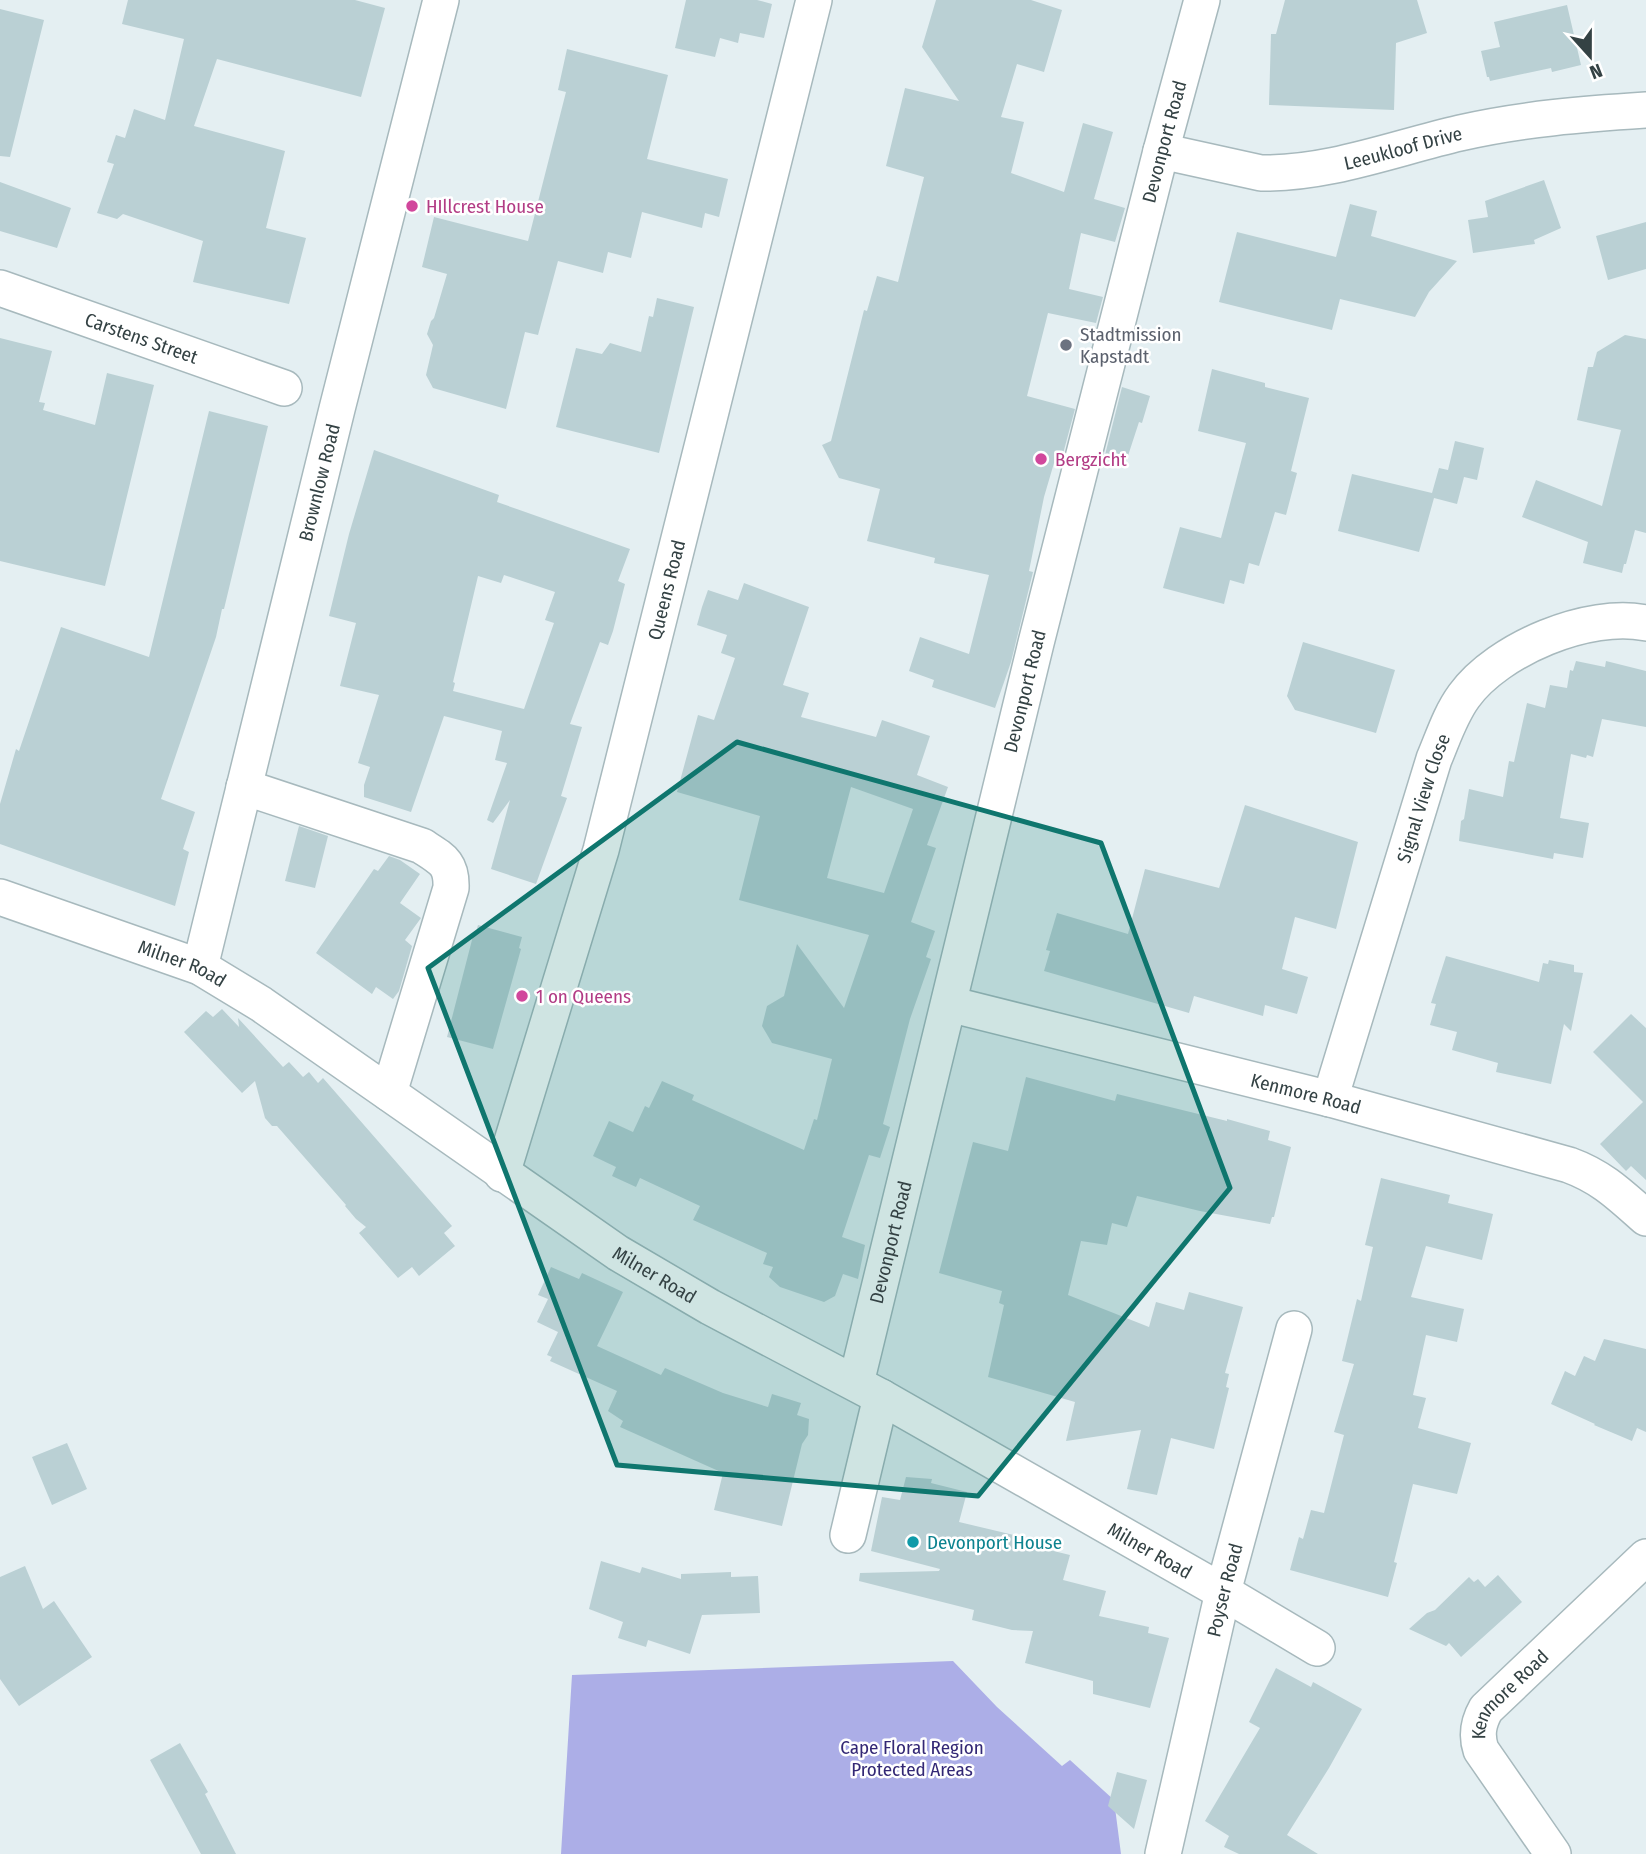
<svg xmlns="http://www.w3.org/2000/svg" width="1646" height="1854" viewBox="0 0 1646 1854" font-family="'Fira Sans Condensed',sans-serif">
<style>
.green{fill:#acaee7}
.building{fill:#bad0d4;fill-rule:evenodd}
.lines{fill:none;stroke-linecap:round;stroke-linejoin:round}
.street-casing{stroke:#a7b9bd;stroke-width:38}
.street{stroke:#fff;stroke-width:35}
.marked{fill:#0f766e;fill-opacity:0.2;stroke:#0f766e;stroke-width:5;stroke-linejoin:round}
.hotel-dot{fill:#d1479c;stroke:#fff;stroke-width:2.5}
.worship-dot{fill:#6b7280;stroke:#fff;stroke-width:2.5}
.culture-dot{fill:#0f9aa8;stroke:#fff;stroke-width:2.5}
.labels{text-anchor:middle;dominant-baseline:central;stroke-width:5;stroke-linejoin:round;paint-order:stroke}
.street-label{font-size:19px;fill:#344244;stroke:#fff}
.hotel-label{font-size:19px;fill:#b23c85;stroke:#fff;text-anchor:start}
.worship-label{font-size:19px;fill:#5b616d;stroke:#fff;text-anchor:start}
.culture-label{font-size:19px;fill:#0d838f;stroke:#fff;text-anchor:start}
.park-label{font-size:19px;fill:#332875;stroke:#fff}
</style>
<rect width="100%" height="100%" fill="#e4eff2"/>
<path class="green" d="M953,1661L997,1707L1062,1766L1070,1760L1114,1800L1121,1854H561L572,1675Z"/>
<path class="building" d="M128,0H355L385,8L361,97L217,59L194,126L285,151L266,228L306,238L289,304L193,282L203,241L123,214L117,219L97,213L114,164L107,162L116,135L125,138L134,109L165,120L184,39L122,24Z
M686,0H757L772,4L764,38L740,33L738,43L720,38L715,57L675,48Z
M936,0H1031L1062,10L1044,72L1017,64L1001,117L1024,122L1011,173L1064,192L1083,123L1113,132L1094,199L1125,208L1115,242L1081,233L1069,289L1103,297L1096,323L1048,313L1027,396L1075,409L1060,465L1054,463L1044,497L1029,571L1033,572L1011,662L995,708L932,687L934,680L909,671L920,637L969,654L989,575L934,563L935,558L867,541L880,489L839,478L822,445L831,441L864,310L867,311L877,276L898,282L924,177L886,166L905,88L959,101L922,47Z
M1285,0H1417L1427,33L1396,43L1394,110L1269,105L1271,34H1276Z
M1567,5L1581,65L1552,72L1551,68L1490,81L1489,77H1487L1481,51L1500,47L1494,22Z
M0,9L44,20L10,157L0,156Z
M567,49L668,75L647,159L728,179L719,217L705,213L702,228L642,212L631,258L608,252L603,273L558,261L538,335L525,332L506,409L433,388L426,375L433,345L427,334L431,321L434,318L447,274L422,267L434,217L528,241L566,92L558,90Z
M1544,180L1561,228L1534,240L1535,244L1473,253L1468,220L1488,217L1485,201Z
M0,182L71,208L57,248L0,231Z
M1350,204L1377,211L1371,236L1457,261L1429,292L1415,317L1340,299L1332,330L1219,302L1237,232L1336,257Z
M1646,222V269L1608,280L1596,236Z
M657,298L694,307L659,453L556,427L576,348L602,354L610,343L641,352L649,316L653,317Z
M1625,335L1646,339V533L1635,530L1626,564H1624L1622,573L1583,563L1588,542L1522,517L1536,480L1602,506L1621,430L1577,420L1588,367H1593L1597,352Z
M0,338L52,351L39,402L45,403L43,410L95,425L107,373L154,385L105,586L0,561Z
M1212,369L1265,383V387L1309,398L1291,471L1297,473L1286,515L1275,512L1259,566L1249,563L1244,584L1230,580L1224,604L1163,588L1180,527L1221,538L1246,443L1198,431Z
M1122,387L1150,396L1142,423L1139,422L1125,465L1104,459Z
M209,411L268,426L224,609H222L216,637L161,799L195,812L183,849L189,852L175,906L0,844V804L16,749L19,751L61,627L149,657Z
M1455,441L1484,448L1477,480L1464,477L1457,504L1434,498L1419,552L1338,531L1352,474L1432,493L1439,468L1448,470Z
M374,450L499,495L497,502L630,549L618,581L625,584L613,631L608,645L600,642L570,724L582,727L561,796L567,798L536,884L491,869L510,800L493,823L487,820L507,763L495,760L502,731L444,716L411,812L364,797V785L370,767L358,763L379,695L340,686L356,623L329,616L349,534ZM504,575L555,592L545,620L554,623L524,709L453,691L455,683L453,682L478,576L501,583Z
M744,583L809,607L783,685L809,693L801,717L876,737L882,720L930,736L917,775L948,787L927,845L936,848L911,922L935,931L926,957L931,959L910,1019L883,1124L890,1127L880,1158L869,1155L842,1237L865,1245L858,1279L843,1274L835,1296L824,1302L780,1287L769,1277L773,1267L763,1264L767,1253L693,1220L700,1206L640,1178L636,1187L612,1176L616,1167L593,1156L609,1121L633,1132L645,1106L649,1108L662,1081L694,1095L692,1100L804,1150L814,1119L817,1120L832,1059L772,1043L762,1026L767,1006L784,996L797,944L844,1008L869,935L739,900L760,816L677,792L698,715L714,720L735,658L721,653L727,635L697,625L702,607L708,590L738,600ZM851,787L913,809L884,893L827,878Z
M1303,642L1395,670L1376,733L1295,710L1287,696Z
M1576,661L1605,667L1606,661L1646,671V727L1602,719L1593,757L1587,755L1586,758L1571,754L1560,818L1589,823L1583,858L1554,853L1553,859L1459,841L1461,821L1464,819L1469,789L1503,797L1509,761L1514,762L1527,703L1545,708L1550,685L1567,688L1570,670L1573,671Z
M1245,805L1358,842L1336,929L1295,917L1282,969L1308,977L1297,1014L1265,1005L1263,1016L1194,996L1189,1013L1044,971L1050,951L1046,950L1057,913L1128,934L1145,869L1219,888Z
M299,826L328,836L315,888L285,881Z
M389,856L400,860L420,874L400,903L421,918L405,940L412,946L399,991L393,999L376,987L372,994L316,953L374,869L378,871Z
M478,925L522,937L519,948L521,949L493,1049L447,1037L473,936H475Z
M1446,956L1539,982L1543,963L1548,964L1549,960L1574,965V972L1583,973L1571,1031L1564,1024L1551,1084L1496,1072L1498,1063L1452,1050L1457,1032L1430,1025L1436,1004L1431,1003Z
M222,1009L239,1027L238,1018L283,1067L289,1062L303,1077L309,1072L318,1083L323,1078L452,1226L444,1233L455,1246L419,1276L412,1267L398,1278L359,1233L366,1227L356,1219L345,1206L346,1205L277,1126H272L265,1118L255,1081L242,1093L184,1032L206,1011L213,1017Z
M1631,1014L1646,1028V1180L1631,1166L1626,1171L1600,1144L1643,1102L1593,1052Z
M1026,1077L1115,1101L1117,1094L1227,1121V1119L1270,1131L1268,1140L1291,1147L1274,1217H1272L1270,1224L1200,1211L1137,1196L1127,1227L1112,1223L1107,1245L1081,1241L1068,1295L1149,1327L1156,1302L1184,1310L1189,1292L1243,1307L1225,1373L1229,1374L1226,1387L1229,1388L1214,1449L1171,1438L1157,1495L1127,1489L1141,1430L1066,1441L1075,1402L988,1377L1004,1305L999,1303L1002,1291L939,1273L973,1142L1008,1151Z
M1381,1178L1450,1195L1448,1203L1493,1214L1482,1260L1426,1246L1411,1297L1464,1309L1457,1342L1426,1335L1413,1395L1426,1398L1418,1428L1471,1443L1457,1494L1413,1484L1394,1562L1397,1563L1388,1597L1290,1570L1299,1537L1303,1539L1311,1510L1324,1513L1344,1435L1334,1432L1354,1364L1342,1361L1357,1299L1361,1301L1373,1247L1365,1245Z
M551,1267L579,1279L582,1273L623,1292L597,1346L661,1375L665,1368L723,1393L768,1407L772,1394L801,1403L797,1415L809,1419L808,1435L802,1444L782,1526L714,1510L723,1473L620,1427L623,1421L608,1411L617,1391L550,1361L552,1357L547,1355L558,1332L537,1322L548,1299L538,1295Z
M1604,1339L1646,1349V1432L1637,1428L1632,1441L1594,1425L1595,1424L1551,1404L1565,1371L1575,1376L1584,1356L1595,1361Z
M67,1443L87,1489L52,1505L32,1457Z
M906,1477L932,1479L931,1483L967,1492L959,1522L1035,1540L1033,1546L1070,1555L1063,1580L1106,1591L1099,1616L1149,1627L1148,1633L1169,1638L1150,1708L1093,1694V1681L1025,1663L1033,1631L1012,1630L972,1620L974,1610L859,1581L860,1573L939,1571L940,1569L871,1551L882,1497L900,1500Z
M601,1561L640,1573L642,1567L681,1579V1574L731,1572V1577L758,1576L760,1613L702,1615L690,1654L648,1640L646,1647L618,1638L623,1622L589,1609Z
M25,1566L43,1609L54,1601L92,1657L19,1706L0,1679V1577Z
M1498,1575L1522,1602L1461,1657L1449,1643L1446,1646L1409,1629L1427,1613L1435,1610L1469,1577L1474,1582L1478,1579L1485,1587Z
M1276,1668L1311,1687L1313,1682L1362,1709L1329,1768L1287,1835L1318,1854H1239L1224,1847L1229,1836L1205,1821L1260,1728L1249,1722Z
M180,1743L208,1792L205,1794L236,1854H201L150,1760Z
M1117,1772L1147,1780L1134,1829L1108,1806Z"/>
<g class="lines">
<g class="street-casing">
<g id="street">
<path id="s1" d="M1161,151L1261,173C1329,174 1395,148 1460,133C1521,119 1584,114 1646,110"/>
<path id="s2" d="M0,288L284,388"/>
<path d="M244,787L422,846C442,859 452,863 451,888L389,1093"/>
<path id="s3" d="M0,897L200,967L261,1004L618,1253L710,1307L881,1397L1223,1592L1317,1648"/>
<path id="s4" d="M200,967L337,409L441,0"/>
<path id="s5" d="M949,1004L1330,1099L1569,1165C1602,1177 1620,1195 1646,1218"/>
<path id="s6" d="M1330,1099L1434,759C1443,738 1450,715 1464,696C1498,649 1589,611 1646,623"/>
<path id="s7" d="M502,1174L601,850L814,0"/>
<path id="s8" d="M856,1383L1036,643L1161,151L1202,0"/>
<path d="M848,1535L881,1397"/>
<path id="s9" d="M1163,1854L1223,1592L1294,1329"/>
<path id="s10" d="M1553,1854L1481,1750C1476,1735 1478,1723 1486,1709L1646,1557"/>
</g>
</g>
<use href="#street" class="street"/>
</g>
<path class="marked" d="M737,742L1101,843L1230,1188L978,1496L617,1465L428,968Z"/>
<g class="hotel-dot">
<circle cx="412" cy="206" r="7"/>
<circle cx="1041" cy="459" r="7"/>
<circle cx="522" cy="996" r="7"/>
</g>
<circle class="worship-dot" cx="1066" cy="345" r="7"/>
<circle class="culture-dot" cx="913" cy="1542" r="7"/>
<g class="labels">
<g class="street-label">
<text stroke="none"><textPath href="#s8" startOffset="1279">Devonport Road</textPath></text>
<text stroke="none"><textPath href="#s1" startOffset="247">Leeukloof Drive</textPath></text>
<text stroke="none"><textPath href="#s2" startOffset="150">Carstens Street</textPath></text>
<text stroke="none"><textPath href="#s4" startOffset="499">Brownlow Road</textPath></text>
<text stroke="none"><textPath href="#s7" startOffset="607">Queens Road</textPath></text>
<text stroke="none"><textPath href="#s8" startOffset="712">Devonport Road</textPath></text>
<text stroke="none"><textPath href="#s6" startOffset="315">Signal View Close</textPath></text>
<text stroke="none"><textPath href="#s3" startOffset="194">Milner Road</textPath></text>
<text stroke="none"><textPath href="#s5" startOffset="368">Kenmore Road</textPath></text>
<text stroke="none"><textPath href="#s8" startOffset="145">Devonport Road</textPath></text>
<text stroke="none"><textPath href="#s3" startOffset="761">Milner Road</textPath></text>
<text stroke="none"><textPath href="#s3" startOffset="1328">Milner Road</textPath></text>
<text stroke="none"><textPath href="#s9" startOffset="271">Poyser Road</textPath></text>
<text stroke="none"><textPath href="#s10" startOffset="194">Kenmore Road</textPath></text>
</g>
<g class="hotel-label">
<text x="426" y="206">HIllcrest House</text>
<text x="1055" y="459">Bergzicht</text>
<text x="536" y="996">1 on Queens</text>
</g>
<g class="worship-label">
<text x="1080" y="334">Stadtmission<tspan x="1080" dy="22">Kapstadt</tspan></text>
</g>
<g class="culture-label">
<text x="927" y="1542">Devonport House</text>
</g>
<g class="park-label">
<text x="912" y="1747">Cape Floral Region<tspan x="912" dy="22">Protected Areas</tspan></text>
</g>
</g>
<g transform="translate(1590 56) rotate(159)" stroke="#ffffff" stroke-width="5" paint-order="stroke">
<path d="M0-5L12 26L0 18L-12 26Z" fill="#344244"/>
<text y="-10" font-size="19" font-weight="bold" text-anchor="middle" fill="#344244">N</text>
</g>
</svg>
